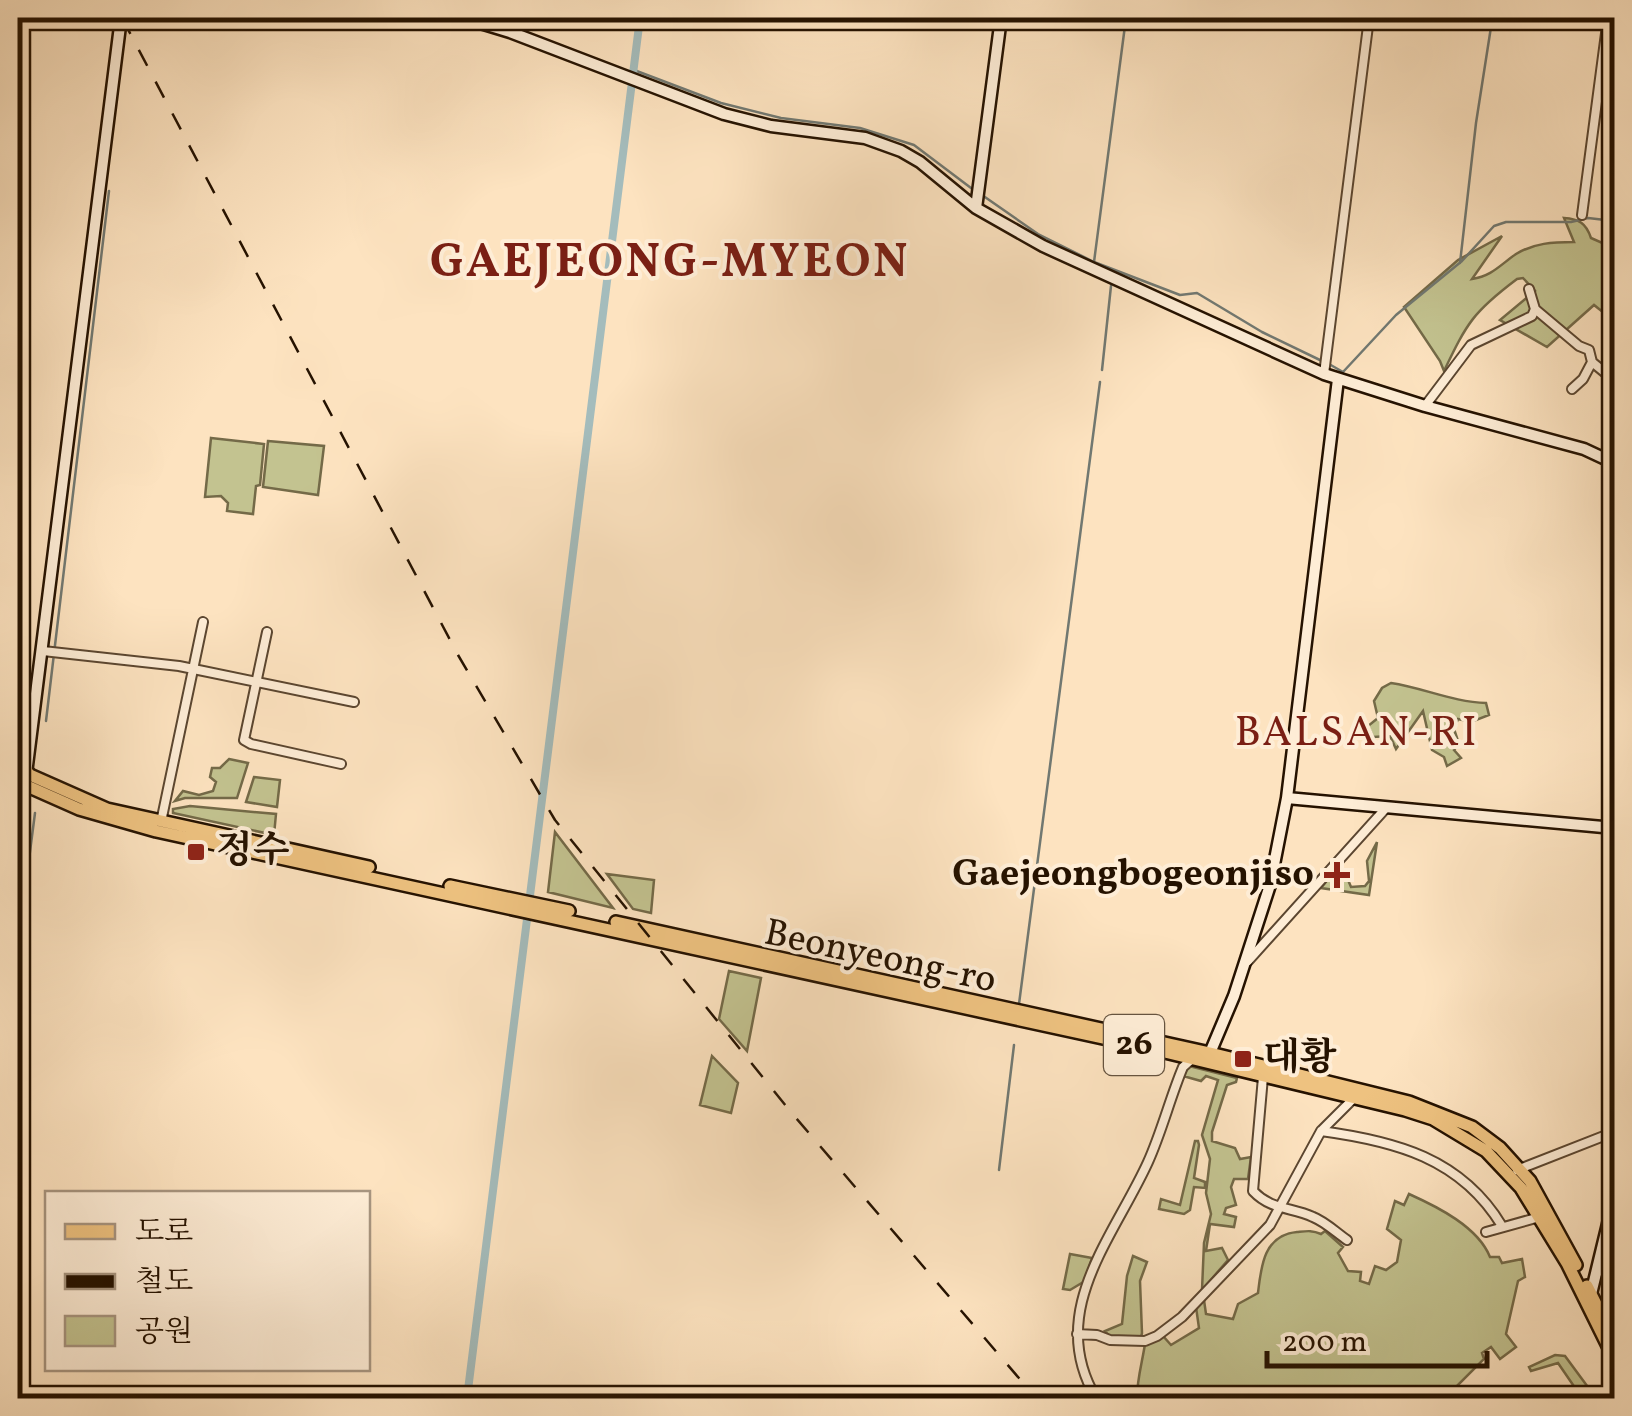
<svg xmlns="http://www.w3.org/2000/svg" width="1632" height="1416" viewBox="0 0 1632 1416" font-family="Vollkorn,'Noto Serif KR',serif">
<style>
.green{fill:#c3c390;stroke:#746a48;stroke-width:2.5}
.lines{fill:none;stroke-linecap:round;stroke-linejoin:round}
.stream{stroke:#717871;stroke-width:2.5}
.canal{stroke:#a4bcbc;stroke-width:8}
.street-casing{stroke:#5b4630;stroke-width:12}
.secondary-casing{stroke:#251200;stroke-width:15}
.primary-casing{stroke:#251200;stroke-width:16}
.highway-casing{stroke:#251200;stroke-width:19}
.street{stroke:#feedd6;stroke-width:8}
.secondary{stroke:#feedd6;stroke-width:10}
.primary{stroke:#eec280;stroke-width:11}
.highway{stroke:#eec280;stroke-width:14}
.rail{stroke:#251200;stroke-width:2.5;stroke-dasharray:18 18;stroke-linecap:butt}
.poi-dot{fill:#8f2418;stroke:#feedd6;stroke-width:4}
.labels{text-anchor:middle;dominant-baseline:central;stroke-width:8;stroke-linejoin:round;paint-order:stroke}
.shield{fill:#feedd6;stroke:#665440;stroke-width:2.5}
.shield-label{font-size:35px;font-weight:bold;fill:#251200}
.poi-label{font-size:38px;font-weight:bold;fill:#251200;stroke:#feedd6;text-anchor:start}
.street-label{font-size:38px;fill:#251200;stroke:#feedd6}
.quarter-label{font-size:42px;letter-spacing:2.5px;fill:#7a1f14;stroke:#feedd6}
.district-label{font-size:48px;font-weight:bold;letter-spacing:2.5px;fill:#7a1f14;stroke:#feedd6}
</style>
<rect width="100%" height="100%" fill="#fde3c0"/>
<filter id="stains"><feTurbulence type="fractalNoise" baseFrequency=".002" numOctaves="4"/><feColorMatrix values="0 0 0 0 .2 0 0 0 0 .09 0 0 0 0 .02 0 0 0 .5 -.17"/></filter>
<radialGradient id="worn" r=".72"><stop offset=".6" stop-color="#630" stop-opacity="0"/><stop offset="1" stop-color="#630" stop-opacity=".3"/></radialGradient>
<path class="green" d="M1564,218C1579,219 1586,223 1591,238L1614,248V321L1594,305L1547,347L1500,320L1535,291L1523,278L1517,279C1473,312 1467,323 1444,371L1440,361L1404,307L1458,260L1502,236L1472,279C1492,276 1500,265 1516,254C1534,243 1553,242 1574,242Z
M211,438L264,444L260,485L256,486L253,514L227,511L228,503L221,496L205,497Z
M268,441L324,446L318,495L263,487Z
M1391,683C1424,688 1453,702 1486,703L1489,715L1471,722L1458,719L1454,729L1459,744L1454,750L1461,758L1447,766L1444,757L1432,750L1423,711L1396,749L1390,736L1373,737L1368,726L1378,718L1374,701L1382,688Z
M229,759L248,763L237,798H185L175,801L183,791L199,795L213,791L216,782L210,777L212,768H220Z
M254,777L280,780L277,807L246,802Z
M190,806L276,814L274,835L173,813V809Z
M555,832L613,908L548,892Z
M1377,842L1369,895L1321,888L1337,868L1346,875L1351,887L1365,886L1369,881L1367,861Z
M607,874L654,880L651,913L633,909Z
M729,971L761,978L747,1051L719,1019Z
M712,1056L738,1083L731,1113L700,1105Z
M1189,1066L1237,1078L1236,1082L1227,1085L1212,1132V1141L1235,1148L1240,1159L1251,1157L1248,1179H1234L1231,1187L1236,1205L1226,1208L1224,1214L1236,1217L1234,1227L1210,1224L1206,1251L1222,1248L1228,1260L1202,1290L1204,1243L1211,1214L1206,1193L1210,1159L1202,1135L1218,1080L1206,1076L1201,1081L1183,1076Z
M1195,1141H1198L1199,1145L1194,1178L1205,1182V1188L1194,1187L1190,1210L1184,1214L1159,1209L1161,1199L1180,1205Z
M1409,1194C1438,1207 1478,1227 1490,1257H1499L1502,1263L1522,1259L1525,1277L1518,1281L1506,1334L1516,1347L1500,1359L1491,1347L1482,1353L1484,1359L1445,1398L1137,1397C1137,1380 1142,1363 1145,1344L1163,1336L1171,1345L1199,1328L1196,1307L1204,1300L1206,1314L1233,1319L1238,1304L1258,1293C1261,1266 1264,1235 1297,1232C1307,1231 1312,1230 1321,1234L1325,1231L1343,1247L1338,1253L1348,1271L1361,1272L1360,1281L1369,1284L1375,1266L1386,1270L1397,1262L1401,1240L1387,1229L1395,1201L1404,1205Z
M1070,1254L1092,1258L1085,1281L1070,1290L1063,1289Z
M1133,1256L1147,1262L1140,1281L1142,1333L1141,1337H1110L1105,1331L1122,1324L1127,1276Z
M1555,1355L1565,1356L1596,1398H1582L1558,1363L1531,1371L1529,1367Z"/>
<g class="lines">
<path class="stream" d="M634,70L721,103L781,118L860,128L914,145L975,191
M982,195L1038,234L1094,262L1180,295L1197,293L1262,332L1322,361
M1094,262L1126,18
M1460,263L1476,123L1491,27
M1329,364L1343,372L1396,315L1462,261L1494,226L1506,222H1571L1588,218L1614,221
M1102,370L1111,286
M46,721L109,191
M18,944L35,813
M1019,1004L1100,382
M999,1170L1014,1045"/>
<path class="canal" d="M467,1398L640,18"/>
<g class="street-casing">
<path id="street" d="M1481,18L1494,23L1553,18
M1582,215L1608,18
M1529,289L1535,309L1579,346L1589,350L1592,362
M1324,374L1369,18
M1572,389L1583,379L1592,362L1614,380
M1425,406L1471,345L1532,316L1535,309
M1608,459L1614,416
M267,632L244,740L251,744L341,764
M43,651L179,666L354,702
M161,822L203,622
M1248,961L1386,808
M1263,1077L1253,1191C1271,1210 1291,1207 1313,1217C1324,1221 1337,1233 1347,1240
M1321,1131C1395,1141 1461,1158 1502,1226
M1517,1170L1614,1132
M1486,1232L1536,1218
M1597,1269L1614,1278
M1077,1334L1097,1335L1110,1340L1145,1341L1157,1336L1182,1317L1270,1225L1321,1131L1354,1098
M1096,1398C1045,1312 1114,1237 1148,1162C1162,1131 1170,1098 1183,1067L1191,1060"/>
</g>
<g class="secondary-casing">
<path id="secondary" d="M464,18L510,32L724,114L771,126L865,138L901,151L920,162L976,208L1043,246L1324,374L1425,406L1584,449L1614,463
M976,208L1001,18
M1287,798L1614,828
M18,837L121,18
M1210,1053L1234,996L1270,885L1287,798L1338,379
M1591,1294L1614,1199"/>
</g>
<g class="primary-casing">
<path id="primary" d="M21,771L107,809L369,867
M18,782L79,809L156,831L1144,1047L1405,1110L1433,1119L1486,1151L1521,1188L1567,1263L1614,1358
M450,886L569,911
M616,922L1210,1053L1409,1102L1472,1127L1500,1148L1530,1181L1576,1265
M1587,1286L1614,1340"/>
</g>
<g class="highway-casing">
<path id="highway" d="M18,761L27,774"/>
</g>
<use href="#street" class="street"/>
<use href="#secondary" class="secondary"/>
<use href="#primary" class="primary"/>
<use href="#highway" class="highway"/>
<path class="rail" d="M122,18L458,655L555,820L790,1111L1036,1398"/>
</g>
<g class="poi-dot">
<rect x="186" y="842" width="20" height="20" rx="5"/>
<path d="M1332 860h10v10h10v10h-10v10h-10v-10h-10v-10h10z"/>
<rect x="1233" y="1049" width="20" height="20" rx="5"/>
</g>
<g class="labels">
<rect class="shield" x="1104" y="1015" width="60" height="60" rx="8"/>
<g class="shield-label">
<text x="1134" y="1045">26</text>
</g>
<g class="poi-label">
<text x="216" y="852">정수</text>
<text x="1314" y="875" text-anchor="end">Gaejeongbogeonjiso</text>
<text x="1263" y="1059">대황</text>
</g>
<g class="street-label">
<text transform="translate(880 958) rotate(12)">Beonyeong-ro</text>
</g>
<g class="quarter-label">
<text x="1357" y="734">BALSAN-RI</text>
</g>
<g class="district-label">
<text x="670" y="263">GAEJEONG-MYEON</text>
</g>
</g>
<rect width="1632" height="1416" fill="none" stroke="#fde3c0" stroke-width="60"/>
<rect x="20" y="20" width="1592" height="1376" fill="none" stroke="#251200" stroke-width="5"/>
<rect x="30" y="30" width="1572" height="1356" fill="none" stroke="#251200" stroke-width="2.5"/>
<rect x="45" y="1191" width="325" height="180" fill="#feedd6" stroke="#a79580" stroke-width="2.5"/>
<rect x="65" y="1224" width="50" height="15" fill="#eec280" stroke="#a79580" stroke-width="2.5"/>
<text x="135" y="1241" font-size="30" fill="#251200">도로</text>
<rect x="65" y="1274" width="50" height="15" fill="#251200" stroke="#a79580" stroke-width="2.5"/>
<text x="135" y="1291" font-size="30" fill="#251200">철도</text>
<rect x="65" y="1316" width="50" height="30" fill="#c3c390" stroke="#a79580" stroke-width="2.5"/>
<text x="135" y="1341" font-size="30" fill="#251200">공원</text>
<path d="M1267 1351v15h220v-15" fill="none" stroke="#251200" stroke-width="5"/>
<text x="1282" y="1351" font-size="30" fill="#251200" stroke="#feedd6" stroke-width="8" paint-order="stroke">200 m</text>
<rect width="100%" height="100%" filter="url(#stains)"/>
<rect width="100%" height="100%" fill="url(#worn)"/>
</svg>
